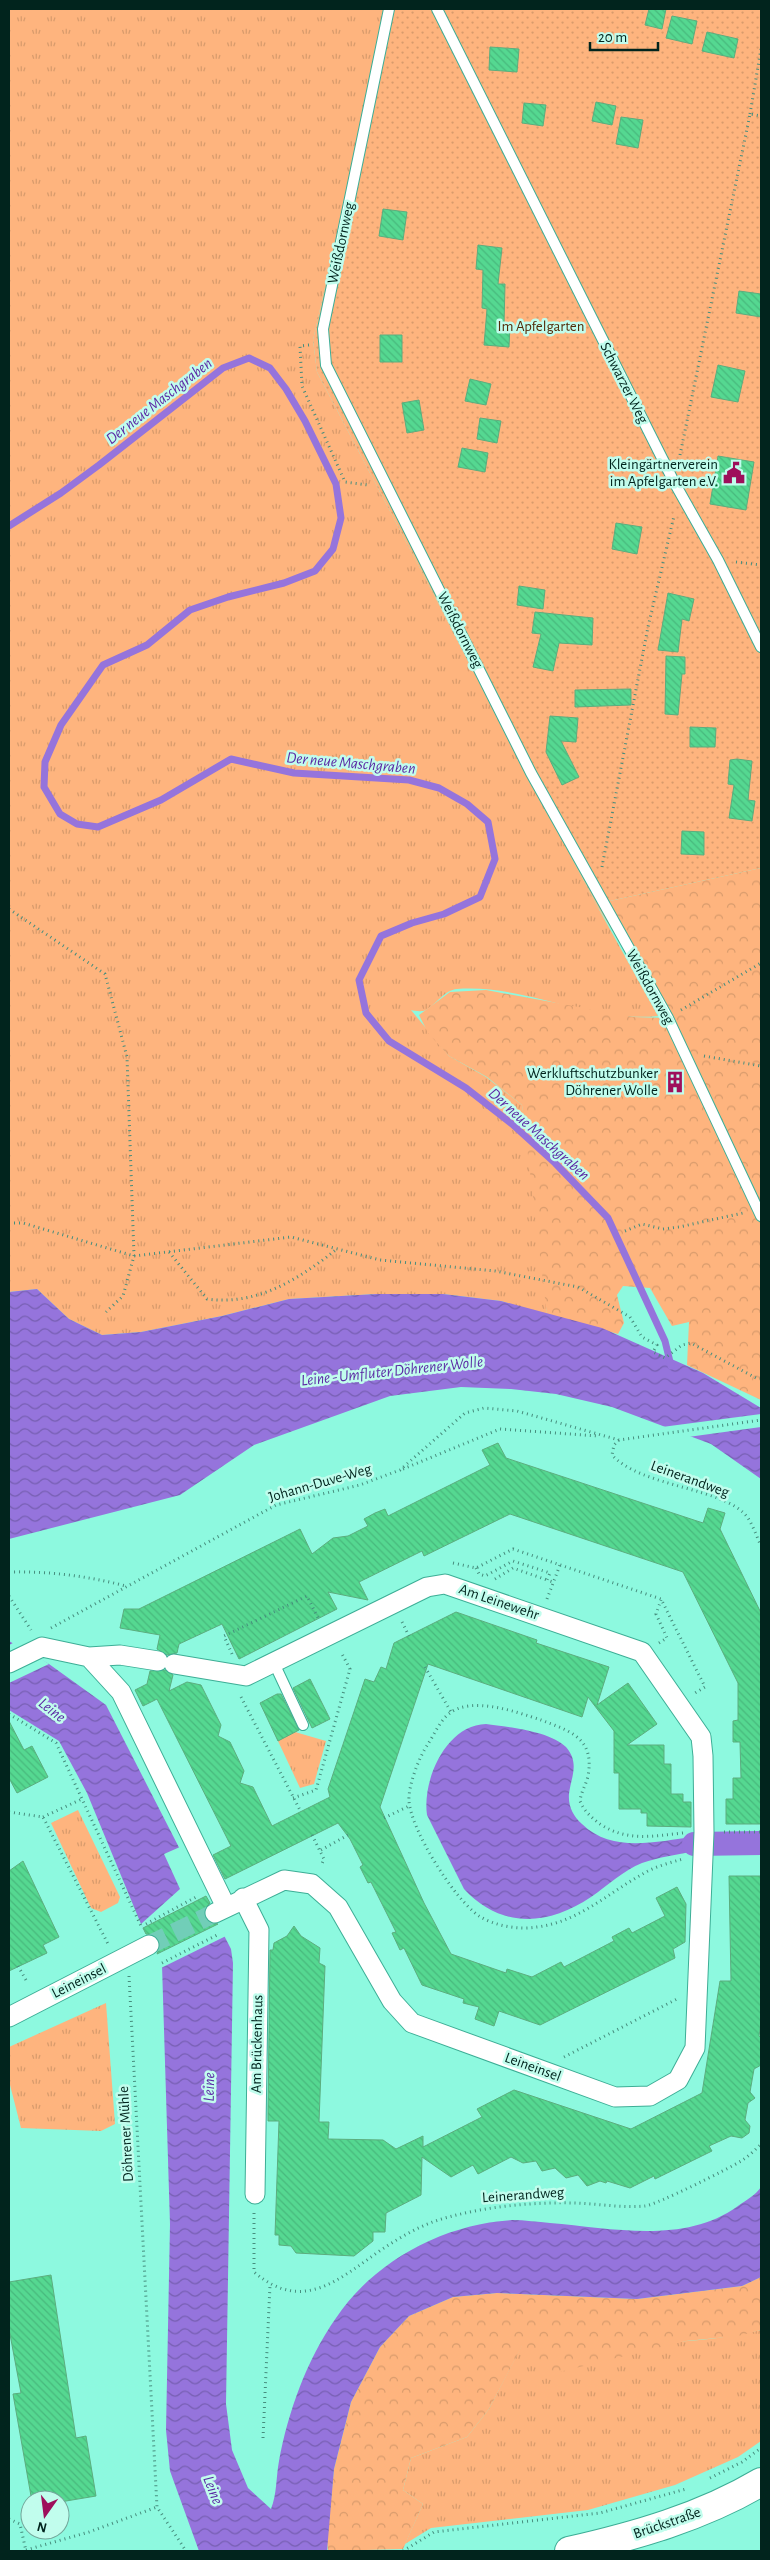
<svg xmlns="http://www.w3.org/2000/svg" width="770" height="2560" viewBox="0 0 770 2560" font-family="'Alegreya Sans',sans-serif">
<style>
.grass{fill:url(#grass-tufts)}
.forest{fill:url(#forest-crowns)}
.garden{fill:url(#garden-dots)}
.water{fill:url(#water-waves)}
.pier{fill:#8df9df}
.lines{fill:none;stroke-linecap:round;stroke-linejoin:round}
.stream{stroke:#9574dc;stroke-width:7}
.canal{stroke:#9574dc;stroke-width:24}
.building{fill:url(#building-back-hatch);stroke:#5cad7e}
.street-tunnel{stroke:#71ceb8;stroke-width:19;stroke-dasharray:19 9;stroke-linecap:butt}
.lane-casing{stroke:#3dae96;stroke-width:12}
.street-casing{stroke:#3dae96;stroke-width:21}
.secondary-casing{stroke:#3dae96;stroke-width:30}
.path{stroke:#468d7d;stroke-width:3;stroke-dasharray:1 4;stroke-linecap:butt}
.lane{stroke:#fff;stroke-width:10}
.street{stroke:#fff;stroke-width:19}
.secondary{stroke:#fff;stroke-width:28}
.labels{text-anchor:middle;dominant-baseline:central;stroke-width:5;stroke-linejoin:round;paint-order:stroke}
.street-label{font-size:15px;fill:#01241d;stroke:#c1fded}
.park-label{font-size:15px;fill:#532b09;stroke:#c1fded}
.poi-label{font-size:15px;fill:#01241d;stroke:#c1fded;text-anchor:end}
.water-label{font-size:16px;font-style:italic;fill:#5b29a4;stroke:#c1fded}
</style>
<defs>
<pattern id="grass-tufts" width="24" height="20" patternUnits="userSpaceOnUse" patternTransform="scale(1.25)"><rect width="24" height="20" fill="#feb47e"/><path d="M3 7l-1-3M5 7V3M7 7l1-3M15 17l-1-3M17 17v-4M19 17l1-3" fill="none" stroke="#d89b6c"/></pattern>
<pattern id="forest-crowns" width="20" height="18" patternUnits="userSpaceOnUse" patternTransform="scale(1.25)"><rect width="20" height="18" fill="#feb47e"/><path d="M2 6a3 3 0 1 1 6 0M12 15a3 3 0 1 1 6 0" fill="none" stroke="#d89b6c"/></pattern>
<pattern id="garden-dots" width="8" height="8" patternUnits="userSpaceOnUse" patternTransform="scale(1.25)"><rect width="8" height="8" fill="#feb47e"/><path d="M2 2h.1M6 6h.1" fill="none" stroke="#d89b6c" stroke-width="1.8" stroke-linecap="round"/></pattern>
<pattern id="water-waves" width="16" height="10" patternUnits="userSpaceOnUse" patternTransform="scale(1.25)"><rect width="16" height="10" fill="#9574dc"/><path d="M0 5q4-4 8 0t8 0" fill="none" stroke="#775fb2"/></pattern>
<pattern id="building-back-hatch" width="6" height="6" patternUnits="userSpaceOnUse" patternTransform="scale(1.25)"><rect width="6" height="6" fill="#55d891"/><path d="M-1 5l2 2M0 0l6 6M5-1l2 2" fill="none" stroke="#48b97d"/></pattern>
</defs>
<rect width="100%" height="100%" fill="#8df9df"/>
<path class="grass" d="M9,9H388L313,340L317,372L596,904L658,1016C589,1023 525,984 457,989C445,990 436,1004 426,1010C422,1012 415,1011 411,1010L449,1056L486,1077L522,1105L542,1236L547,1315L501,1301L443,1294H376L289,1299L222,1316L141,1332L102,1335L69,1319L37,1289L9,1292Z
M295,1732L326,1741L314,1784L300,1788L278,1741Z
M78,1810L120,1897L118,1903L101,1912L91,1908L51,1823Z
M106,2003L115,2124L101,2131L21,2128L9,2081V2047Z
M761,2330V2441L738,2457L675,2485L588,2510L431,2528L405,2544L423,2504L403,2490L411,2458L467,2437L489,2409L522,2345C601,2343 684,2348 761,2330Z"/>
<path class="forest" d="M761,868V1400L687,1365L689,1322L672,1326L650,1288L623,1286L617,1295L624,1323L618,1334L547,1315L522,1105L487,1077L449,1056L428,1033L419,1015L450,992L486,990L633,1017L667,1018L596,904Z
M761,2277V2330L738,2336L686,2341L551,2374L522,2346L489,2409L467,2437L411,2458L403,2490L423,2504L403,2549L328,2551L327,2542L334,2469L351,2402L380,2347L409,2316L453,2297L497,2293L637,2299L742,2286Z"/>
<path class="garden" d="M388,9H761V868L596,904L317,372L313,340Z"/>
<path class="water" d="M37,1289L69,1319L102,1335L141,1332L222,1316L289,1299L376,1294H443L501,1301L602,1328L703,1373L761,1408V1479L711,1444L612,1407L556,1394L511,1389L461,1387L390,1396L254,1445L180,1495L9,1539V1292Z
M9,1641L49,1664L106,1705L231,1949L233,1963L226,2404L232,2450L248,2488L271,2509C277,2494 276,2477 279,2461C288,2412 307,2359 336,2318C375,2260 444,2224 512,2220C525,2220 538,2222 550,2223C612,2228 684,2245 738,2206C746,2200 756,2195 761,2187V2277L742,2286L637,2299L497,2293L453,2297L409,2316L380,2347L351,2402L334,2469L327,2551H199L170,2471L166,2430L170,2224L162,1965L141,1924L87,1793L59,1741L9,1710Z
M486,1724C508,1727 550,1731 566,1747C580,1763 571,1777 569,1794C568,1806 573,1816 582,1824C613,1854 656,1841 694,1837V1851C677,1855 659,1857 642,1863C624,1870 607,1886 591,1897C548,1926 501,1929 464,1889L427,1815C422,1780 446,1725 486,1724Z"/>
<path class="pier" d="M761,1414V1427L688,1437L662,1427Z
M15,1642L49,1664L9,1683V1645Z
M180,1847L226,1936L161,1968L141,1924L180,1889L164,1854Z"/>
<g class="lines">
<path class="stream" d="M9,526L61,493L99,465L223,368L249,358L270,368L286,389L305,421L336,484L341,518L333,549L315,571L284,583L228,597L190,610L147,645L103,665L61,725L45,762L44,787L60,814L77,824L98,827L161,800L231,759L294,773L409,780L439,788L467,804L488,822L495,859L480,897L444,914L412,923L381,936L359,980L366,1013L389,1041L466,1088L512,1124L555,1163L608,1218L665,1341L671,1366"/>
<path class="canal" d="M694,1844L761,1843"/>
</g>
<path class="building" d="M649,9H666L662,29L645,25Z
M672,16L697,21L692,44L666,38Z
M707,32L738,39L734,58L702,51Z
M490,47L519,49L517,72L489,70Z
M596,102L616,106L612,125L592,121Z
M524,103L546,105L543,126L522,123Z
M621,117L643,120L638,148L616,144Z
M383,209L407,212L403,240L379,236Z
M478,245L502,248L498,284H505L504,325H510L509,347L484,345L487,309L482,308L483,270L476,269Z
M739,291L761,294V317L736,313Z
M380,335H402V362H380Z
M718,365L745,371L738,402L711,397Z
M470,379L491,384L486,405L465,401Z
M419,400L424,430L407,433L402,403Z
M480,418L501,421L497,443L477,439Z
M462,448L488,453L485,472L458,467Z
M718,456L754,462L746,510L710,504Z
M616,523L642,527L637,554L612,549Z
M519,586L545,590L543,609L517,605Z
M668,593L694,599L689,621L682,619L678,652L658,650Z
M535,612L593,618L592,645L559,643L553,671L533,667L541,634L532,633Z
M666,656L685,657V674H682L678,715L665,714Z
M631,689V705L575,707V690Z
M550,716L578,718L576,742L561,741L579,777L562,785L546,752Z
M690,727L716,728L715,747H690Z
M737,759L752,761L748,800L755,801L752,821L729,818L734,785L728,784L730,760Z
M682,831L704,832V855L681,854Z
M498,1443L506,1458L703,1523L708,1508L725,1513L720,1529L761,1613V1824H726V1799H733V1778H741L740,1742H733V1721L738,1720V1683L683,1572L510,1514L424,1556L422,1551L359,1582L368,1600L328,1592L337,1609L239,1659L222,1624L179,1644L177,1653L167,1655L157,1649L160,1635L120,1628L124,1609H139L300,1529L312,1554L333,1538L348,1536L368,1526L364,1519L375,1513L385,1509L388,1516L490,1465L482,1450Z
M456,1612L537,1640L536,1643L609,1667L597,1705L628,1683L657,1724L627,1745H664V1764H671V1794H683V1802H691V1827L647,1826V1813H641V1809H619V1773H614V1731L588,1697L582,1717L428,1664L380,1807L424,1903L451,1954L506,1973L507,1969L532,1977L561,1962L564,1967L614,1941L612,1937L629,1928L632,1933L665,1916L656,1898L677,1887L686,1904L685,1942L673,1949L675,1958L540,2025L499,2011L494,2026L475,2019L479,2007L463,2003L464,1999L422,1985L404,1948L400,1950L392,1933L396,1932L371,1882L368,1883L360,1867L363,1865L350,1839L338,1823L225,1879L213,1855L231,1846L157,1699L143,1706L135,1690L147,1684L150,1671L165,1670L173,1675L169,1691L187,1682L201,1685L221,1725L218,1736L230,1742L244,1771L240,1783L253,1787L272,1826L330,1797L328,1789L365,1679L374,1682L381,1667L386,1669L394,1643Z
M310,1679L330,1719L312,1728L293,1688Z
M277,1694H281L299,1730L278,1741L260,1703Z
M9,1721L24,1750L32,1746L48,1777L17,1793L9,1778Z
M23,1861L59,1937L43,1945L47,1953L9,1971V1871Z
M729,1876H761V2024L759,2036L761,2038V2065L754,2069L750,2092L755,2098L748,2103L745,2120L750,2126L749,2133L742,2138L731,2136L709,2146L712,2151L655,2179L654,2176L630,2188L607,2181L606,2183L600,2181L587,2186L578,2175L566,2178L555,2168L542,2171L536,2161L523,2163L511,2157L478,2174L473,2165L451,2177L422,2157L421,2195L386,2213L385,2232H373V2241L354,2256L296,2253L291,2246L279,2245V2235H275L279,2121H268V2111L270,1950H273L274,1943L287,1936L294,1926L301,1936L320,1948L319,1963L325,1966L319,2122H329L328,2139L383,2140L396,2149L423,2136V2147L482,2117L477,2109L514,2090L631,2129L702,2093L720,1981H731Z
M206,1896L210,1903L206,1907L205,1917L209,1922L218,1924L157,1954L160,1946L159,1940L155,1935L146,1934L143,1928Z
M51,2275L76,2438L86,2436L96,2496L60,2502L42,2500L41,2495L31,2496L13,2394L21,2393L9,2329V2282Z"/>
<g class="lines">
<path class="street-tunnel" d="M149,1945L215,1913"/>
<g class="lane-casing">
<path id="lane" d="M389,9L323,329L326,365L531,773L668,1018L761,1216
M437,9L674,482L718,560L761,647
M274,1663L303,1725"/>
</g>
<g class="street-casing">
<path id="street" d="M89,1657L121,1692L226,1907
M9,1663L42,1647L89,1657L120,1655L158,1661
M174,1664L246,1676L427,1587L445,1584L642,1652L701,1737L703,1756L704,1832L695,2048L678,2080L650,2096L615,2097L412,2023L392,2001L338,1907L312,1884L284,1880L215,1913
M243,1898L259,1930L255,2194
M9,2017L149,1945"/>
</g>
<g class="secondary-casing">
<path id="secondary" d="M569,2551C635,2536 702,2517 761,2482"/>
</g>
<path class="path" d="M750,114L761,49
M309,345L300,346L302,386L345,482L368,485
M680,455L750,114L761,116
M736,562L761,565
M602,867L648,627L674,516
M9,909L105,974L127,1057L134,1256L123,1296L106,1312
M681,1010L761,963
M704,1056L761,1066
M9,1223H23L134,1256L291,1237L380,1260L495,1271L578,1287L630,1317L642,1337L657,1345L653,1352L665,1358L682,1345L691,1343L756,1378H761
M625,1231L642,1224L663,1229L679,1227L743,1213
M169,1252L207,1299C257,1306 299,1279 337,1249
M619,1440L614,1445L612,1455C642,1488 726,1487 748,1518C753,1526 757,1537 761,1546
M403,1469L500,1429L598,1436
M453,1563L476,1568L513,1549L661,1599L705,1687L695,1693
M476,1568L479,1574L485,1576L513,1561L550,1573L547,1580L553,1582
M9,1572C49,1571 87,1576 126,1586
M495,1579L513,1568L547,1580
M9,1596L31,1630
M547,1599L560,1565
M402,1622L409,1636
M51,1628L276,1505L360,1485L400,1470L465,1413L484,1408L517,1411L619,1440L761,1420
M659,1643L667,1638L656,1614L661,1600
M232,1654L224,1636L307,1596L318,1618
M425,1667L451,1712
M241,1697L301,1812
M9,1714L56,1743L141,1926
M293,1798L316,1790L350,1669L341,1652
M9,1812L43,1817L108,1944
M43,1817L82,1799
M384,1818L409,1806
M724,1832H761
M683,1833C653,1836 627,1842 600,1824C592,1818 584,1811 580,1801C581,1792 586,1785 588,1776C595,1738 570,1731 541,1720C517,1712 472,1696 450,1713C440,1720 434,1735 428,1744C419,1757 408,1786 409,1801C411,1830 454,1899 479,1916C495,1926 518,1930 537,1927C578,1922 607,1894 641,1875C653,1867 669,1863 683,1859
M312,1835L324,1859L321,1866
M321,1850L348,1835
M146,1924L198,1896
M162,1963L219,1934
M18,1966L26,1980
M129,1976L157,2507L186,2551
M564,2057L677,1999
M254,2213V2272C303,2314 339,2279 381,2250C402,2236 424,2223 449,2217C489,2206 534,2202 576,2203C599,2204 623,2208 645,2206C656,2205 728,2169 741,2161C748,2157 755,2150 761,2144
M263,2438L270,2285
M710,2478L742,2462L761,2448
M9,2519L20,2524L26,2551
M26,2550L89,2532L157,2507
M403,2551L434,2532L600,2513L686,2489"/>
<use href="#lane" class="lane"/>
<use href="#street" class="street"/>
<use href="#secondary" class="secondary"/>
</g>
<defs>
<g id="civic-bare" transform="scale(1.725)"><path d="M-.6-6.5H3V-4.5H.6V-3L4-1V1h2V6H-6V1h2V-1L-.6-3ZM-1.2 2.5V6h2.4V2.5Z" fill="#9e0f5b" stroke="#c1fded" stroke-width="2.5" paint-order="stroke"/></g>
<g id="building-bare" transform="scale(1.725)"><path d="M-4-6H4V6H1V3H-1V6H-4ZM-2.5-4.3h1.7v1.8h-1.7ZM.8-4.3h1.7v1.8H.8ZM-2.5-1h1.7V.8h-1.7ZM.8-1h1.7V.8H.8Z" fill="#9e0f5b" stroke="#c1fded" stroke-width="2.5" paint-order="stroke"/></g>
</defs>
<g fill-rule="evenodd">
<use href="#civic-bare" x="734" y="473"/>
<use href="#building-bare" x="675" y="1082"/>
</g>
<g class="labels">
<g class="street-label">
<text transform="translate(341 243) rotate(-78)">Weißdornweg</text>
<text transform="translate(624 383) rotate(63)">Schwarzer Weg</text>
<text transform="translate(460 630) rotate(63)">Weißdornweg</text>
<text transform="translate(650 987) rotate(61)">Weißdornweg</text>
<text transform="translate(690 1479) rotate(20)">Leinerandweg</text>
<text transform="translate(320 1483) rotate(-16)">Johann-Duve-Weg</text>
<text transform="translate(499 1602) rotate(19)">Am Leinewehr</text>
<text transform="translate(79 1981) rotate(-27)">Leineinsel</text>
<text transform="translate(257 2044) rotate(-89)">Am Brückenhaus</text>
<text transform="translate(533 2067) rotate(20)">Leineinsel</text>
<text transform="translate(126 2134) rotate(-93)">Döhrener Mühle</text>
<text transform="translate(523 2195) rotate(-4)">Leinerandweg</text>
<text transform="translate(667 2523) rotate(-19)">Brückstraße</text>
</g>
<g class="park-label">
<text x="541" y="326">Im Apfelgarten</text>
</g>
<g class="poi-label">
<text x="718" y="464">Kleingärtnerverein<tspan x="718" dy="17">im Apfelgarten e.V.</tspan></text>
<text x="658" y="1073">Werkluftschutzbunker<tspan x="658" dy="17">Döhrener Wolle</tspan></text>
</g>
<g class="water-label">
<text transform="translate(159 401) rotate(-38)">Der neue Maschgraben</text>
<text transform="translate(351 763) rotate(5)">Der neue Maschgraben</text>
<text transform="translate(539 1134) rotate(42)">Der neue Maschgraben</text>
<text transform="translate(392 1371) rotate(-6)">Leine - Umfluter Döhrener Wolle</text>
<text transform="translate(52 1710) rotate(38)">Leine</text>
<text transform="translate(209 2087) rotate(-89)">Leine</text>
<text transform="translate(213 2490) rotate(69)">Leine</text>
</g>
</g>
<rect width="770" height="2560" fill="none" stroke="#01241d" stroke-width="20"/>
<g transform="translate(45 2515) rotate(194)"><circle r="24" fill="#c1fded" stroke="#74a69a"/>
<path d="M0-4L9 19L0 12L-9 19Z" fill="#9e0f5b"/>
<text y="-8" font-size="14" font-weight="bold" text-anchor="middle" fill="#01241d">N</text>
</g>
<path d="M590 42v8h68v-8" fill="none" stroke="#01241d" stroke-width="2.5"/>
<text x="598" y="42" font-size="15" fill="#01241d" stroke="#c1fded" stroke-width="4" paint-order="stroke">20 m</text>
</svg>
